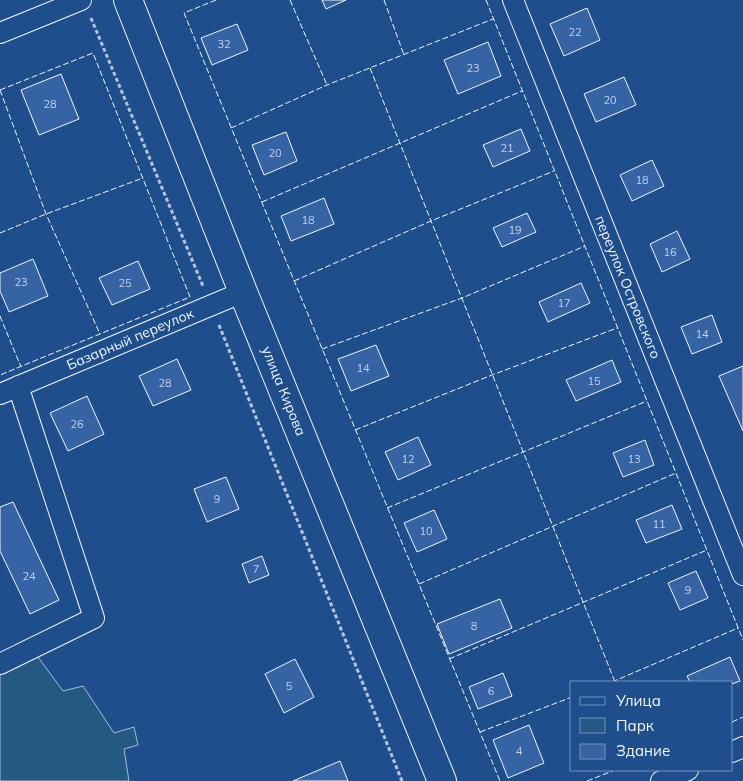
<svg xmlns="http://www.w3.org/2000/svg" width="743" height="781" viewBox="0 0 743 781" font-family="Mulish,sans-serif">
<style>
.green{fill:#245a82;stroke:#a8bbd7}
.building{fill:#3563a3;stroke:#f2f6ff}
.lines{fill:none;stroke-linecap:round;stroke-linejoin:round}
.street-casing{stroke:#f2f6ff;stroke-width:22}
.secondary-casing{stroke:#f2f6ff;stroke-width:30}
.path{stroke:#b3c4dc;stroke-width:3;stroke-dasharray:4 2.5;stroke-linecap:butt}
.street{stroke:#1f4e8c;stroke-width:20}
.secondary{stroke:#1f4e8c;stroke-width:28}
.fence{stroke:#f2f6ff;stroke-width:1;stroke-dasharray:6 2.5;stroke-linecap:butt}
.labels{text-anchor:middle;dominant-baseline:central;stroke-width:4;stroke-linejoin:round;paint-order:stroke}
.number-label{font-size:11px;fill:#c3d1e8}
.street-label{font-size:14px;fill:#f2f6ff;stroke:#1f4e8c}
</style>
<rect width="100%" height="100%" fill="#1f4e8c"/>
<path class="green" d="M38,657L63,691L83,686L114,733L134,727L138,745L124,749L129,781H0V672Z"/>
<path class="building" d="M322,0H346L326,9Z
M587,8L600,40L564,56L550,24Z
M237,24L248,50L212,65L201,38Z
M488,42L501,76L458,94L444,60Z
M61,74L79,119L39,135L21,90Z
M624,77L636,105L596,122L584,94Z
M521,129L530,151L493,167L483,145Z
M286,132L297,161L264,175L252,145Z
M652,160L664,186L632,201L620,175Z
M324,198L334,224L291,241L281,216Z
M527,213L536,232L502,247L493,228Z
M677,231L690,259L662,272L650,244Z
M33,259L48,296L9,312L0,291V273Z
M138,261L150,289L112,305L99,278Z
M581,283L590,303L548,322L539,302Z
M712,315L722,342L692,354L681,327Z
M376,345L389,376L351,391L338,359Z
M177,359L191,390L153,406L139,376Z
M612,360L621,382L576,401L566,380Z
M743,366V431L719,376Z
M87,396L104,434L68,451L50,413Z
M418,437L431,465L398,480L385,452Z
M645,440L654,465L623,477L613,453Z
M226,477L239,509L207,522L194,489Z
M13,502L59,600L30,614L0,551V507Z
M672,505L682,529L646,543L636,520Z
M434,510L447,539L417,552L404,523Z
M262,556L269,575L249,583L242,564Z
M696,571L708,598L680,610L668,583Z
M500,599L512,628L449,654L437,624Z
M730,657L740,681L732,684V682H690L687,676Z
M295,659L314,697L284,713L265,674Z
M503,673L512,696L478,709L469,687Z
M529,725L544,763L508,778L493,740Z
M340,761L348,781H293Z"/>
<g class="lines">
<g class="street-casing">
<path id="street" d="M513,0L743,575
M0,33L81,0
M0,394L243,292
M0,664L94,618L18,386
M732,752L743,747
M661,781L688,770"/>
</g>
<g class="secondary-casing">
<path id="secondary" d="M128,0L243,292L442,781"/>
</g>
<path class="path" d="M91,18L203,286
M219,325L402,781"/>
<use href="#street" class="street"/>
<use href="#secondary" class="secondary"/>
<path class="fence" d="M216,0L184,13L500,781
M290,0L327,85
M384,0L404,55
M486,0L743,640
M370,68L615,682
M0,90L93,53L190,297L0,375
M0,90L46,214L100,334
M231,128L327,85L493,19
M262,202L522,91
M0,233L46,214L143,178
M294,281L431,221L554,171
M0,316L21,367
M322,349L462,298L585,246
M355,430L492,375L617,328
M387,508L647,401
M419,584L676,473
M449,659L707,550
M612,682L738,628
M732,722L743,717
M480,732L572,697
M587,781L615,770"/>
</g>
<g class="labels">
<g class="number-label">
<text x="575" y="32">22</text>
<text x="224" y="44">32</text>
<text x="473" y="68">23</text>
<text x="610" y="100">20</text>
<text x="50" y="104">28</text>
<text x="507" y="148">21</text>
<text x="275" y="153">20</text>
<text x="642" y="180">18</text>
<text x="308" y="220">18</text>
<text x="515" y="230">19</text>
<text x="670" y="252">16</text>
<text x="21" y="282">23</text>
<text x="125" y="283">25</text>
<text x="564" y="303">17</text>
<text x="702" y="334">14</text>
<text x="363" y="368">14</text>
<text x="594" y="381">15</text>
<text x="165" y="383">28</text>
<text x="77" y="424">26</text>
<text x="408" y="459">12</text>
<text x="634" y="459">13</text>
<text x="217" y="499">9</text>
<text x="659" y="524">11</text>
<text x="426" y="531">10</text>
<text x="256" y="569">7</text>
<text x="29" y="576">24</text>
<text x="688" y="590">9</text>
<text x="474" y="626">8</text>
<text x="289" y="686">5</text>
<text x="491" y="691">6</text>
<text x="519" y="751">4</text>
</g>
<g class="street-label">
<text transform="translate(628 287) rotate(68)">переулок Островского</text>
<text transform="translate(130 339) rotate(-23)">Базарный переулок</text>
<text transform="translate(284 391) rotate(68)">улица Кирова</text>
</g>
</g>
<rect x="570" y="681" width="162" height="90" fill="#1f4e8c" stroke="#7391ba"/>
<rect x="580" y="697" width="25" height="8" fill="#1f4e8c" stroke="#7391ba"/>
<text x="616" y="706" font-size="15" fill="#f2f6ff">Улица</text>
<rect x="580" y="718" width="25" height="15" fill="#245a82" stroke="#7391ba"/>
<text x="616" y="731" font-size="15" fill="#f2f6ff">Парк</text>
<rect x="580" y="744" width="25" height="15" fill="#3563a3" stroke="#7391ba"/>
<text x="616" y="756" font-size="15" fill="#f2f6ff">Здание</text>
</svg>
